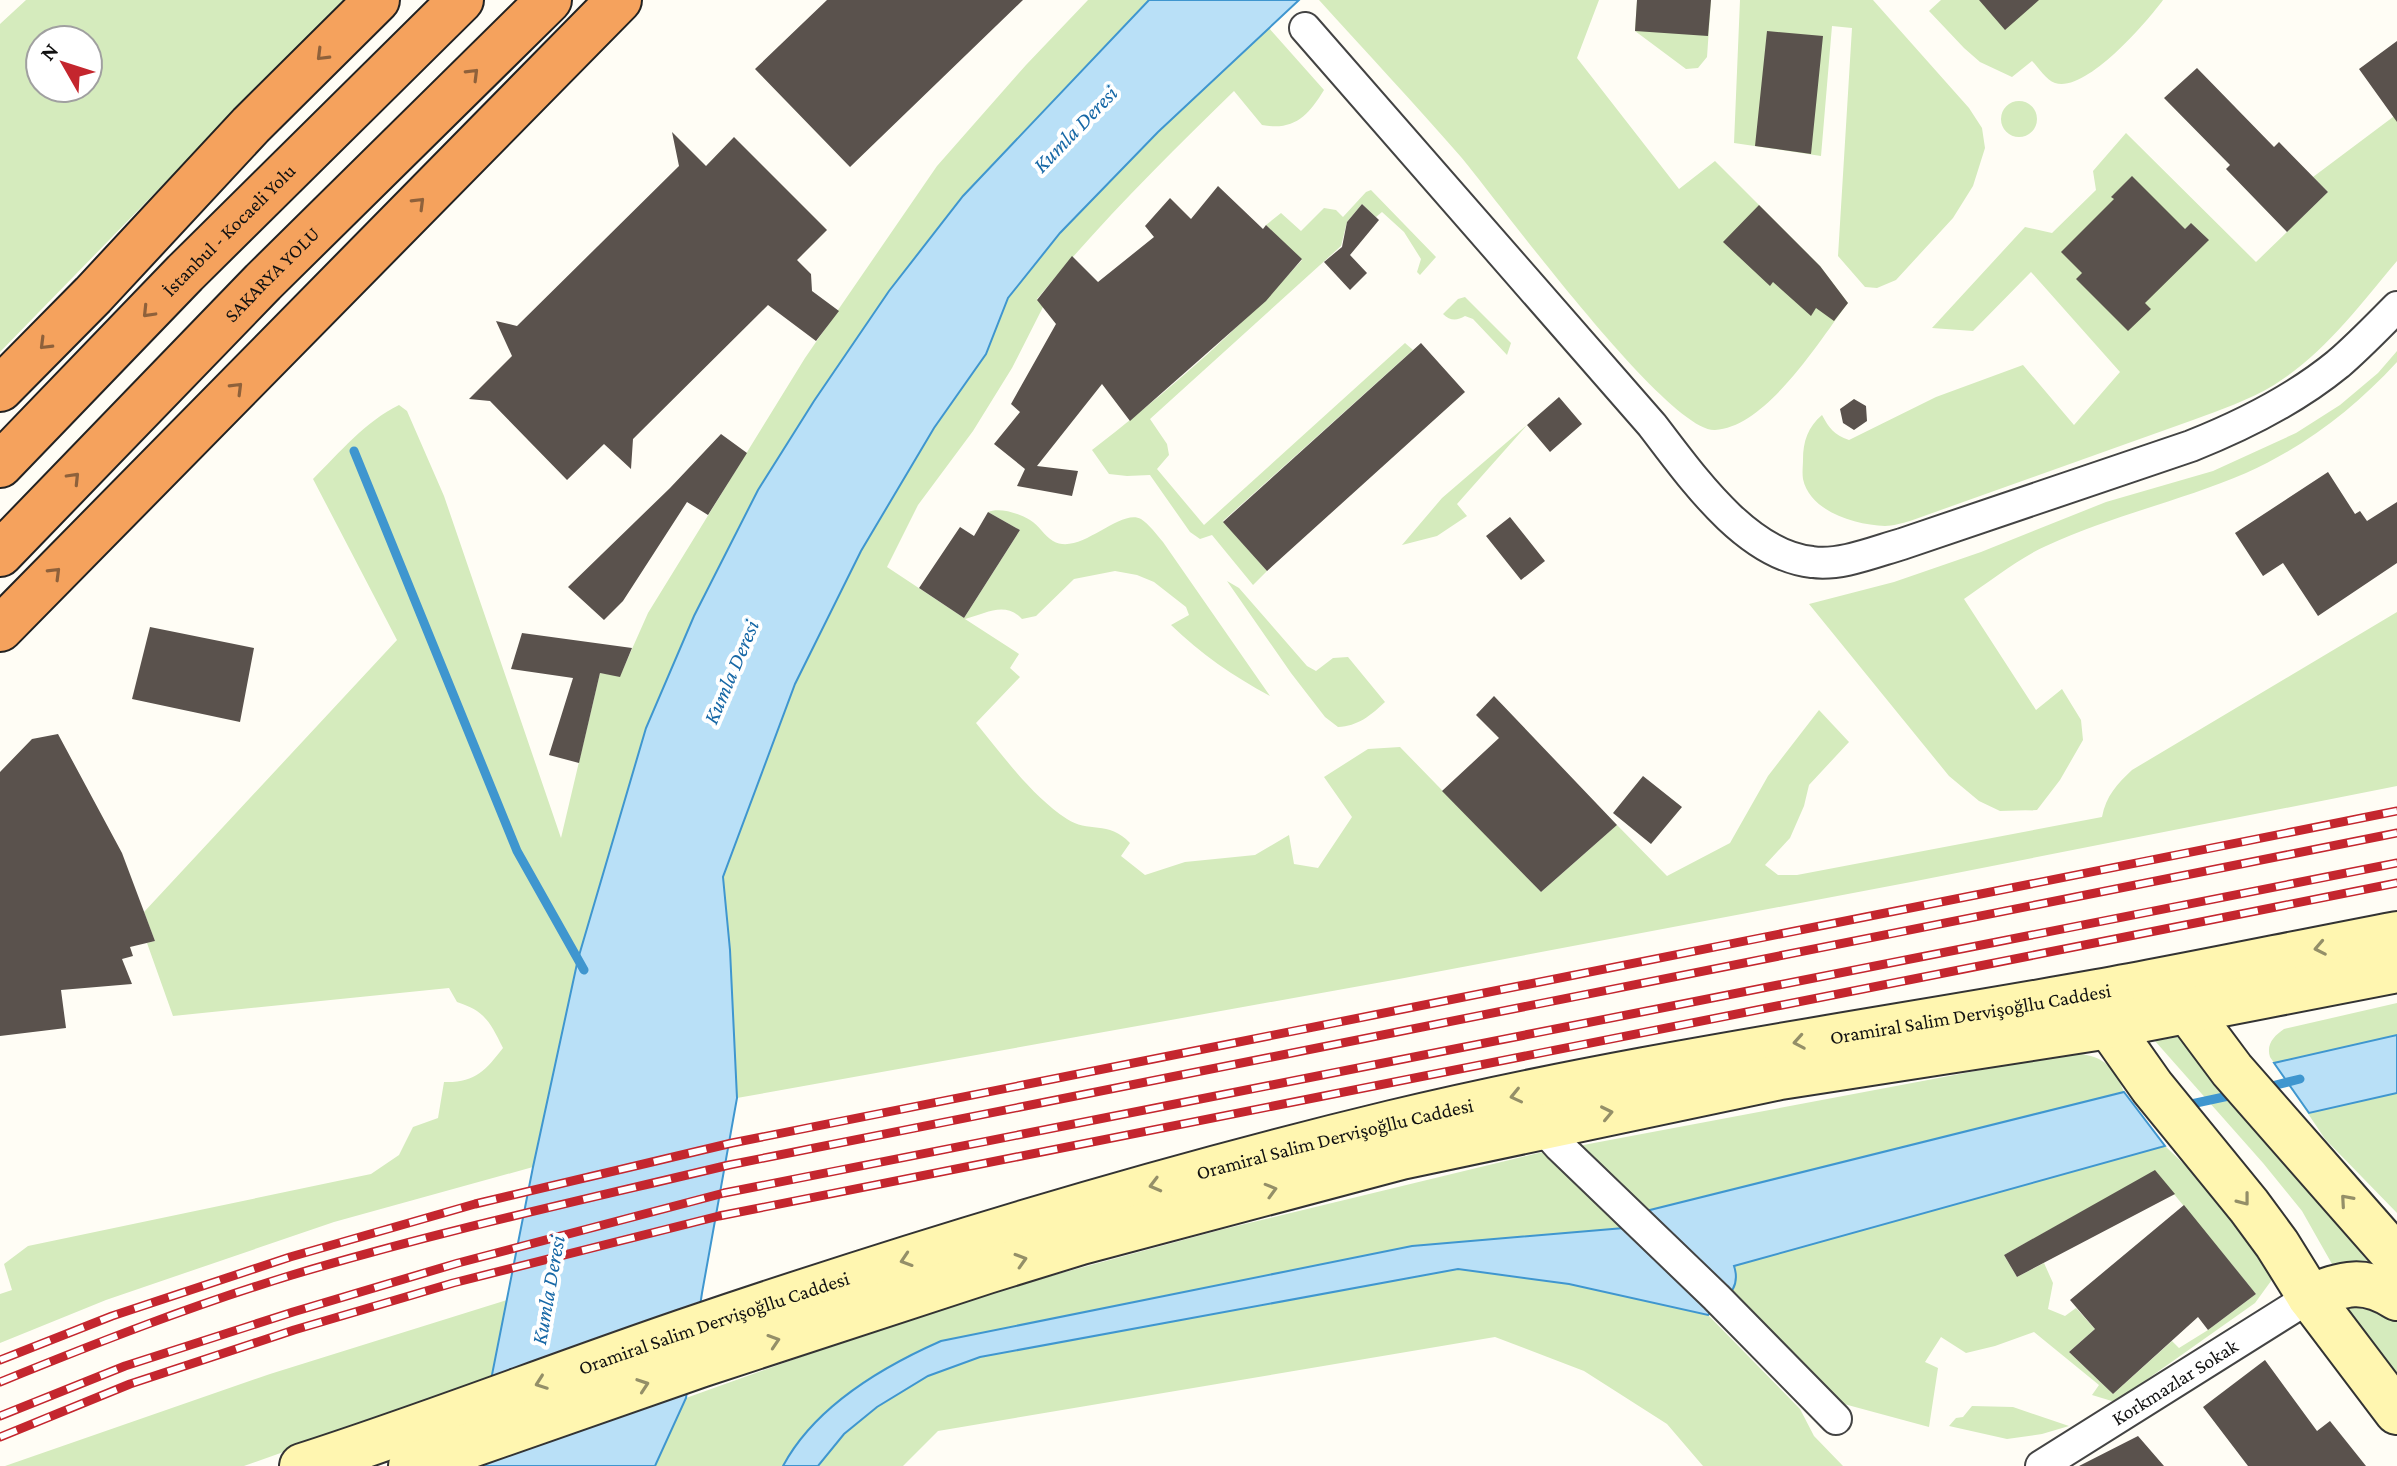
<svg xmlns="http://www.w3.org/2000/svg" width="2397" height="1466" viewBox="0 0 2397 1466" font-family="'Crimson Pro',serif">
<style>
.green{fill:#d5ebbd;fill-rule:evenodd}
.water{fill:#b9e0f7;stroke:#3f96cf;stroke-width:2}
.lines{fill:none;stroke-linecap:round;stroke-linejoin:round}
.stream{stroke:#3f96cf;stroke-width:9}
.building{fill:#5a524d}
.street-casing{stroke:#444;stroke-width:34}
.secondary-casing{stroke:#333;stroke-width:48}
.highway-casing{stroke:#222;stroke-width:48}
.street{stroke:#fff;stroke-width:30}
.secondary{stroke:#fff6b0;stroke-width:44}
.highway{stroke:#f5a25d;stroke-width:44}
.rail-casing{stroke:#c4262e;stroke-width:9}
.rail{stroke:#fff;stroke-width:6;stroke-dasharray:18;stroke-linecap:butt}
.oneway{stroke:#8e613b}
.oneway2{stroke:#948f68}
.labels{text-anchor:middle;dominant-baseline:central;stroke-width:8;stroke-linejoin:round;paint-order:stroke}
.street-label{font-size:20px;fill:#111;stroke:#fff}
.water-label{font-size:22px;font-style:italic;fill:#1768a6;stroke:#fff}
</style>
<rect width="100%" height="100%" fill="#fffdf5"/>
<path class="green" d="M26,0H343L0,352V24ZM40,40H88V88H40Z
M1088,0H1149L963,196L646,728L578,959L533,1167L334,1222L106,1300L0,1343V1294L12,1290L4,1264L28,1246L371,1174L399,1155L413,1127L438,1118L444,1082C475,1083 485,1071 503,1048C490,1022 485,1011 457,1002L449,988L173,1016L147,943L155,941L144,912L397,640L313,479C339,453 366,421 399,405L407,411L444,496L561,838L600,673L620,676L648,613L805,358L937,166L1026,65Z
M1319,0H1599L1577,58L1679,189L1715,161L1820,266L1848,303C1819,341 1767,427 1715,430C1667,432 1498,201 1461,157C1415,104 1366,52 1319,0Z
M1637,0H1711L1707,57L1698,68L1686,69L1635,31Z
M1740,0H1873L1969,108L1982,128L1985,148L1973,186L1953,218L1896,280L1877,288L1865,287L1838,256L1852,28L1832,26L1821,156L1734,143Z
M1941,0H2163C2146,23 2086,93 2055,83C2046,80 2039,68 2032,61L2012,77L1980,62L1964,48L1929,11Z
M1269,28L1324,90C1308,116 1294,131 1262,125L1234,91C1165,158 1098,225 1037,299L1043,307L1012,368L973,431L918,505L887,567L964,618L1020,530L988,512C999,507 1019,513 1030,520C1039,525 1044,536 1053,541C1080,557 1119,508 1141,519C1149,524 1157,535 1163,542L1270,696C1233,676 1201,654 1171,625L1189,615L1186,607L1154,582L1137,575L1115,571L1074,579L1036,616L1022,619C1005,601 987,613 965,619L1019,654L1010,668L1020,677L976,723C1004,757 1031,795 1067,819C1087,833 1109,820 1130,843L1121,856L1145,875L1185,862L1255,855L1289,835L1294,864L1318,868L1352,817L1324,777L1368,749L1400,747L1541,892L1617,825L1667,876L1730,843L1768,776L1819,710L1849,742L1809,785L1804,806L1790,838L1765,865L1778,875H1797L2102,817C2106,796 2117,784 2132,770L2397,612V786L1911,882L1399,979L737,1098L730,950L723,877L795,684L861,551L934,428L986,354L1008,298L1060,233L1158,132Z
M2001 119a18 18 0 1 1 36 0a18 18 0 1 1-36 0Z
M2397,114V261C2360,305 2324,354 2274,385C2249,400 2220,410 2193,420L1910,521C1902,523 1893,526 1885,526C1856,525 1810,512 1803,479C1802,473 1803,465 1803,460C1803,441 1808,427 1822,415C1829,428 1834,435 1849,440L1936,397L2023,365L2074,425L2120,372L2031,272L1973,331L1932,328L2025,227L2052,233L2096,190L2093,171L2126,133L2256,262L2328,192L2313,177Z
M1371,190L1436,257L1420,275L1417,272L1421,259L1404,232L1382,212L1376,217L1362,204L1347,222L1341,246L1150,419L1167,444L1169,455L1157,469L1204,525L1405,343L1413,350L1223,521L1267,571L1253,585L1212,535L1200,539L1190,532L1150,475L1127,476L1109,474L1092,450C1165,394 1241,328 1302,260L1266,225L1281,213L1301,231L1324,208L1336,210L1343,217L1366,192Z
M1465,297L1511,343L1507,355L1473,319L1465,316C1457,321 1450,321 1443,314L1458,299Z
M2397,351V362C2354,409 2304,447 2246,473C2181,501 2110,516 2046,546C2019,558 1989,582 1964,599L2036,710L2062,689L2081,720L2083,740L2060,780L2037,810L2000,811L1979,801L1949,776L1809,604L1894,582L1981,552L2106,502L2213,471L2296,433L2340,405L2378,373Z
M1527,425L1457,504L1467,516L1437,536L1402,545L1442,498Z
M1227,581L1239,588L1307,666L1316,671L1333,658L1348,657L1385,702C1370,716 1358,726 1338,727L1325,717L1291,673Z
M2397,1003V1213L2325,1139L2270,1057C2266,1044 2274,1036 2284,1029Z
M2183,1036L2369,1263L2332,1264L2302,1211L2263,1163L2155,1041Z
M2071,1053C2102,1055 2113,1064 2124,1092L1650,1210L1578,1146Z
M2165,1146L2252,1229L2270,1262L2271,1281L2255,1303L2115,1402L2092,1395L2099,1385L2034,1332L1995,1346L1966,1353L1941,1337L1925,1362L1938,1368L1929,1427L1844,1404L1712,1272ZM2155,1171L2256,1294L2208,1330L2179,1348L2172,1341L2113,1394L2069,1352L2095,1329L2076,1308L2065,1316L2048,1309L2053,1283L2044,1263L2017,1277L2004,1255Z
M1543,1152L1624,1228L1412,1246L941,1341C881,1367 815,1406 783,1466H655L686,1398L951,1303L1220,1230Z
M1458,1269L1569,1284L1708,1315L1800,1409L1814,1436L1843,1466H1703L1667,1424L1584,1371L1495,1337L938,1431L903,1466H818L844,1434L877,1407L928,1376L980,1357Z
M507,1300L491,1378L244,1466H5L270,1374Z
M2354,1302L2397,1313V1382L2345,1313Z
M1972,1406L2013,1407L2069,1426L2042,1434L2007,1439L1949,1426L1956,1418L1963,1417Z"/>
<path class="water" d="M1149,0H1299L1158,132L1060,233L1008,298L986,354L934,428L861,551L795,684L723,877L730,950L737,1098L702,1293L686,1398L655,1466H474L533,1167L578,959L646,728L694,616L758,490L814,401L889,291L963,196Z
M2397,1035V1093L2309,1113L2274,1063Z
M2124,1092L2165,1146L1734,1266C1742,1290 1724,1299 1708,1315L1569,1284L1458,1269L980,1357L928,1376L877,1407L844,1434L818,1466H783C815,1406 882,1367 941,1341L1412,1246L1624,1228L1650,1210Z"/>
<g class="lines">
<path class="stream" d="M354,451L517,851L584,970
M2264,1088L2300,1079
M2182,1106L2238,1094"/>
</g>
<path class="building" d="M827,0H1023L850,167L755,69Z
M1637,0H1711L1708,36L1635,31Z
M1979,0H2039L2005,30Z
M1767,31L1823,36L1811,154L1755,146Z
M2397,41V122L2359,69Z
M2197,68L2274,147L2279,142L2328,192L2287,232L2226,169L2230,165L2164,98Z
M672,132L706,166L734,137L827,230L797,260L811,274L812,291L839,311L816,341L768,305L633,439L631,469L604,444L567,480L490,401L469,399L512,356L496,321L517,326L679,166Z
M2132,176L2185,229L2191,223L2209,240L2145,303L2151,309L2128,331L2076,279L2082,273L2061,252L2114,199L2111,197Z
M1218,186L1263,229L1266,225L1302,259L1266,301L1130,421L1102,384L1037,466L1078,471L1072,496L1017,486L1025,469L994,444L1020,412L1011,404L1056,324L1037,300L1072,256L1098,282L1154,237L1145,226L1170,198L1191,219Z
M1362,204L1379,220L1350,255L1367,273L1350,290L1324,262L1342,247L1347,222Z
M1759,205L1820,266L1848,303L1834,321L1816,308L1811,316L1773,282L1770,286L1723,242Z
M1421,343L1465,392L1267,571L1223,522Z
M1559,397L1582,424L1550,452L1527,425Z
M1854,399L1866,406L1867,421L1854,430L1843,423L1840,409Z
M721,434L747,453L708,515L687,502L623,601L604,620L568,587L670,488Z
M2328,472L2355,514L2360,511L2367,521L2397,502V563L2318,616L2283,563L2263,576L2235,533Z
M988,512L1020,530L964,618L919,588L960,527L974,536Z
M1510,517L1545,561L1521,580L1486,536Z
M150,627L254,648L240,722L132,699Z
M522,633L632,648L620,677L600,673L579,763L549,755L573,678L511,669Z
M1494,696L1617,825L1541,892L1442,791L1499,738L1476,715Z
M58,734L122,853L155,941L130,947L133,956L122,959L132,984L61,990L66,1028L0,1036V772L32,739Z
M1643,776L1682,807L1651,844L1613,813Z
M2155,1170L2175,1194L2017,1277L2004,1255Z
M2184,1205L2256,1294L2208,1330L2198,1317L2113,1394L2069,1352L2095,1329L2070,1300Z
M2265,1360L2317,1431L2330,1421L2366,1466H2248L2203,1407Z
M2138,1436L2164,1466H2079Z"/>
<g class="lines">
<g class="street-casing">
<g id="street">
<path d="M1305,28L1652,425C1690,474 1745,555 1812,562C1841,566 1874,552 1902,544L2191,446C2244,425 2294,400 2338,364C2359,346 2378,326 2397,307"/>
<path d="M1542,1127L1559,1146L1716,1297L1836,1419"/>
<path id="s1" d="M2041,1466L2310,1297"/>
</g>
</g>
<g class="secondary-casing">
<g id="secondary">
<path d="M2176,987L2188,1011L2232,1070L2397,1258"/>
<path d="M2101,1002L2109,1026L2152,1087L2249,1206L2277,1244L2310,1297L2397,1412"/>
<path d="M2310,1297C2344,1283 2364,1277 2397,1298"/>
<path id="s2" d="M302,1466C433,1424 562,1373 692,1329C922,1251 1156,1180 1392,1123C1625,1067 1862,1034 2098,992C2198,974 2297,953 2397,934"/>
<path d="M411,1466L700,1365L987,1271L1081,1242L1401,1157L1780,1077L2109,1026L2397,970"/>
</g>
</g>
<g class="highway-casing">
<g id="highway">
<path d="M0,389L93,295L251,125L377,0"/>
<path id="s3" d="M0,465L185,273L461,0"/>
<path id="s4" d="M0,554L263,282L549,0"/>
<path d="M0,629L619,0"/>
</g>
</g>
<use href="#street" class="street"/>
<use href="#secondary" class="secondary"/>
<use href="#highway" class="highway"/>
<g class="rail-casing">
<path id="rail" d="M0,1360L112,1316L290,1257L475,1204L732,1143L2397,811
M0,1382C96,1343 193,1305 292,1275C436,1232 583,1200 729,1165L2397,833
M0,1416L125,1366L293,1312L458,1263L724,1193L2397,863
M0,1437L130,1384L294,1330L453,1283L719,1216L2397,883"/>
</g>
<use href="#rail" class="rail"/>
</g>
<defs><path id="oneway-chevron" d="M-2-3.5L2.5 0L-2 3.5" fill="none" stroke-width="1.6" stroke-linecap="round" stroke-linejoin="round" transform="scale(2)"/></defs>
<g class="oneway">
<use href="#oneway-chevron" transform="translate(322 55) rotate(135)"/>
<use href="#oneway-chevron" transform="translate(473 74) rotate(-45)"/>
<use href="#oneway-chevron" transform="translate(419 203) rotate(-45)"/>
<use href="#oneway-chevron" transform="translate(148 312) rotate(134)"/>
<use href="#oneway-chevron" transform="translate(45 344) rotate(135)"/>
<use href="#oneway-chevron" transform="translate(237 388) rotate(-45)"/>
<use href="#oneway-chevron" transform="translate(74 478) rotate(-46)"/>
<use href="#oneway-chevron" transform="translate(55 573) rotate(-45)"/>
</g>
<g class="oneway2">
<use href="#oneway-chevron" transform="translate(2320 948) rotate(169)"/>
<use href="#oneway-chevron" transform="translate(1799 1042) rotate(170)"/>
<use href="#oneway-chevron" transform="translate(1516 1096) rotate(167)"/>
<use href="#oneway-chevron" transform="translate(1607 1113) rotate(-12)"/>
<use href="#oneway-chevron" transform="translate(1155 1185) rotate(165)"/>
<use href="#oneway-chevron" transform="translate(1271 1190) rotate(-16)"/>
<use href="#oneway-chevron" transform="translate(2244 1200) rotate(52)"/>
<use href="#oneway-chevron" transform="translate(2346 1200) rotate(-131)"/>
<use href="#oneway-chevron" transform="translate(906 1260) rotate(162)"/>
<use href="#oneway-chevron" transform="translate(1021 1260) rotate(-17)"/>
<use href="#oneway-chevron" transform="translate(774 1341) rotate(-18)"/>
<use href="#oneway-chevron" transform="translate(541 1383) rotate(160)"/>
<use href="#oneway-chevron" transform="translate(643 1385) rotate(-19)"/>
</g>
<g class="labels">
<g class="street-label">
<text stroke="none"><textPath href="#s3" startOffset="328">İstanbul - Kocaeli Yolu</textPath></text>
<text stroke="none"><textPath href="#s4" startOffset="390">SAKARYA YOLU</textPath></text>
<text stroke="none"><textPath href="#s2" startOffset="1732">Oramiral Salim Dervişoğllu Caddesi</textPath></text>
<text stroke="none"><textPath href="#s2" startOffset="1084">Oramiral Salim Dervişoğllu Caddesi</textPath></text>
<text stroke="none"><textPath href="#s2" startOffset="436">Oramiral Salim Dervişoğllu Caddesi</textPath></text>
<text stroke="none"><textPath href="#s1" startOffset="158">Korkmazlar Sokak</textPath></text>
</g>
<g class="water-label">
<text transform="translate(1075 129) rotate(-46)">Kumla Deresi</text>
<text transform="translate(731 672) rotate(-67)">Kumla Deresi</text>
<text transform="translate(548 1290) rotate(-80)">Kumla Deresi</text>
</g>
</g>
<g transform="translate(64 64) rotate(309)"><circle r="38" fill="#ffffff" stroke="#a0a0a0" stroke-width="2"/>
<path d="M0-6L14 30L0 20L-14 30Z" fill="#c4262e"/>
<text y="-12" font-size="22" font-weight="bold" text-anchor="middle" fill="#111111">N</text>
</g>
</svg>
